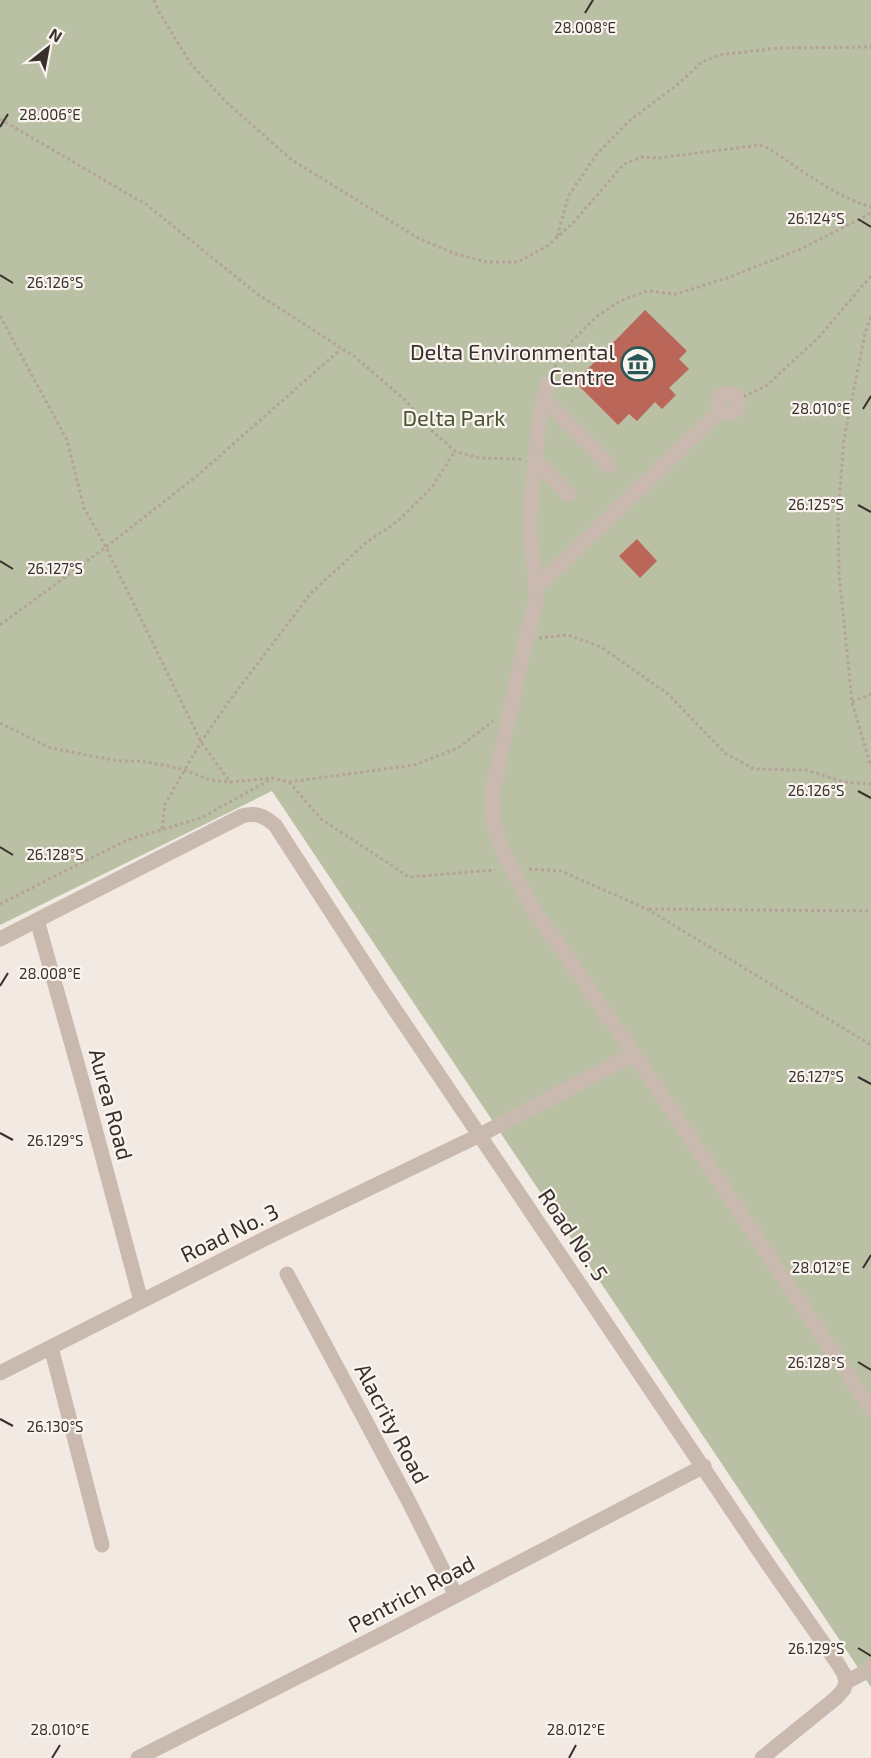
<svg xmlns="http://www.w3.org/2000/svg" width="871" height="1758" viewBox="0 0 871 1758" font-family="'Exo 2',sans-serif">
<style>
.green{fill:#b9c0a4}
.building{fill:#ba6658}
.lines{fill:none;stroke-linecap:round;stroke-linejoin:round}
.path{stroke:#b5a39a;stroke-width:3;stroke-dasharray:3 3;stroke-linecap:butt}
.minor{stroke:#c9b9af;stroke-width:15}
.ticks{fill:none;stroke:#392f2d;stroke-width:2}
.labels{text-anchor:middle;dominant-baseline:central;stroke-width:4.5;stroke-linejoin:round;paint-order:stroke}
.poi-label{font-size:22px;fill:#392f2d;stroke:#faf4ef;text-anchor:end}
.park-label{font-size:22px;fill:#4c5533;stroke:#faf4ef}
.street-label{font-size:22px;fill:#392f2d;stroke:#faf4ef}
.ticks-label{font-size:15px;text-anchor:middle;fill:#392f2d;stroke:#faf4ef;stroke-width:4.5;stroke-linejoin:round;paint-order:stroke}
</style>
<rect width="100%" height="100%" fill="#f2e9e3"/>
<path class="green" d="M0,0H871V1687L272,791L0,925Z"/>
<path class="building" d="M645,310L687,351L679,359L689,369L669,388L676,395L662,409L655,402L637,421L629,414L618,425L575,382Z
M637,539L657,561L640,578L619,556Z"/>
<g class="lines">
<path class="path" d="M154,0L160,14L191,64L226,102L292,160L418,238L453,253L487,262H518L549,245L556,238L572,224L624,164L642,157L658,158L760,145L768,148C802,170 832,195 871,207
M0,119L147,205L256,293L355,357L405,400L432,431L455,451L479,458L522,459
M557,236L569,195L596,155L629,121L678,84L702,62L719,55L778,48L871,47
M0,316L67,440L84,508L106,547L201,742L230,782L273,778
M871,317L865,333L844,439L838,513L839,573L852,702L871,767
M551,372L572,341L596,317L620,301L647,291L676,294L727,278L801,249L871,213
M738,399L766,386L818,338L871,276
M0,625L106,547L198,475L341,349
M539,638L568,635L601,647L668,694L725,753L754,769L806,770L844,782L871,784
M852,702L871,694
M0,723L51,748L118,761H139L164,765L185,770L210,780L230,782
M289,782L321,819L409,877L495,870
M162,829L165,804L201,742L230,700L311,593L367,542L398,521L432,487L455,451
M529,869L561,871L647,909L871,1045
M0,904L127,840L201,818L273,778L289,782L414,765L458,748L493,721
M649,909L871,911"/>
<path class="minor" d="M718 403a10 10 0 1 1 20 0a10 10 0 1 1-20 0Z
M543,398L609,465
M535,459L569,495
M536,588L721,410
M37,920L86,1095L141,1301
M0,939L242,816C256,812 264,816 275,825L381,989L770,1567L838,1664L844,1674L846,1682
M634,1054L871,1409
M287,1274L409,1502L455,1594
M51,1347L102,1545
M0,1373L270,1236L480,1135L634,1054L557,942L537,915L503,853L494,825L492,793L526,639L536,601L535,573L529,529L530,514L539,421L547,384
M846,1682L867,1671L871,1666
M138,1758L388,1631L704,1466
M762,1758L836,1698L844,1689L846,1682"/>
</g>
<path class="ticks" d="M585,13L593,0M0,127L8,114M858,219L871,227M0,275L13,283M863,409L871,396M858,505L871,512M0,561L13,569M858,791L871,798M0,847L13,855M0,986L8,973M858,1077L871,1084M0,1133L13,1140M863,1268L871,1255M858,1362L871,1370M0,1419L13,1426M858,1648L871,1656M52,1758L60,1745M569,1758L576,1745"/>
<defs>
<g id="museum-ring" transform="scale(1.725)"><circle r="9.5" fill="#faf4ef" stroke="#265755" stroke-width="1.5"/><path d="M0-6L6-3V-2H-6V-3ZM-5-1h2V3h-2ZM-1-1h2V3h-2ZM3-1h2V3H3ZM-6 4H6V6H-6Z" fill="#265755"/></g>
</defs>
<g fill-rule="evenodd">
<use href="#museum-ring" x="638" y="364"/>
</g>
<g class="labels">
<g class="poi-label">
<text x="615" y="351">Delta Environmental<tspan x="615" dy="25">Centre</tspan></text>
</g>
<g class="park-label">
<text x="454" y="417">Delta Park</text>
</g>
<g class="street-label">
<text transform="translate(112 1104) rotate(75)">Aurea Road</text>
<text transform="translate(229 1232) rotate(-26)">Road No. 3</text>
<text transform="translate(574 1234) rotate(56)">Road No. 5</text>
<text transform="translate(393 1423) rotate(62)">Alacrity Road</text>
<text transform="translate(411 1593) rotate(-28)">Pentrich Road</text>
</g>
</g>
<g class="ticks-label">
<text x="585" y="33">28.008°E</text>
<text x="50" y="120">28.006°E</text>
<text x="816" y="224">26.124°S</text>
<text x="55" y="288">26.126°S</text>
<text x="821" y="414">28.010°E</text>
<text x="816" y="510">26.125°S</text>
<text x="55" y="574">26.127°S</text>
<text x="816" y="796">26.126°S</text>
<text x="55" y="860">26.128°S</text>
<text x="50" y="979">28.008°E</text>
<text x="816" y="1082">26.127°S</text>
<text x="55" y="1146">26.129°S</text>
<text x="821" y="1273">28.012°E</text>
<text x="816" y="1368">26.128°S</text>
<text x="55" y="1432">26.130°S</text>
<text x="816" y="1654">26.129°S</text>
<text x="60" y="1735">28.010°E</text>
<text x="576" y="1735">28.012°E</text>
</g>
<g transform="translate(48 48) rotate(31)" stroke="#faf4ef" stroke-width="4.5" paint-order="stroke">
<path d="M0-4.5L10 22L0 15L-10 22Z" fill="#392f2d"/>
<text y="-9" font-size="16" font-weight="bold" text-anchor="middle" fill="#392f2d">N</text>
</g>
</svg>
